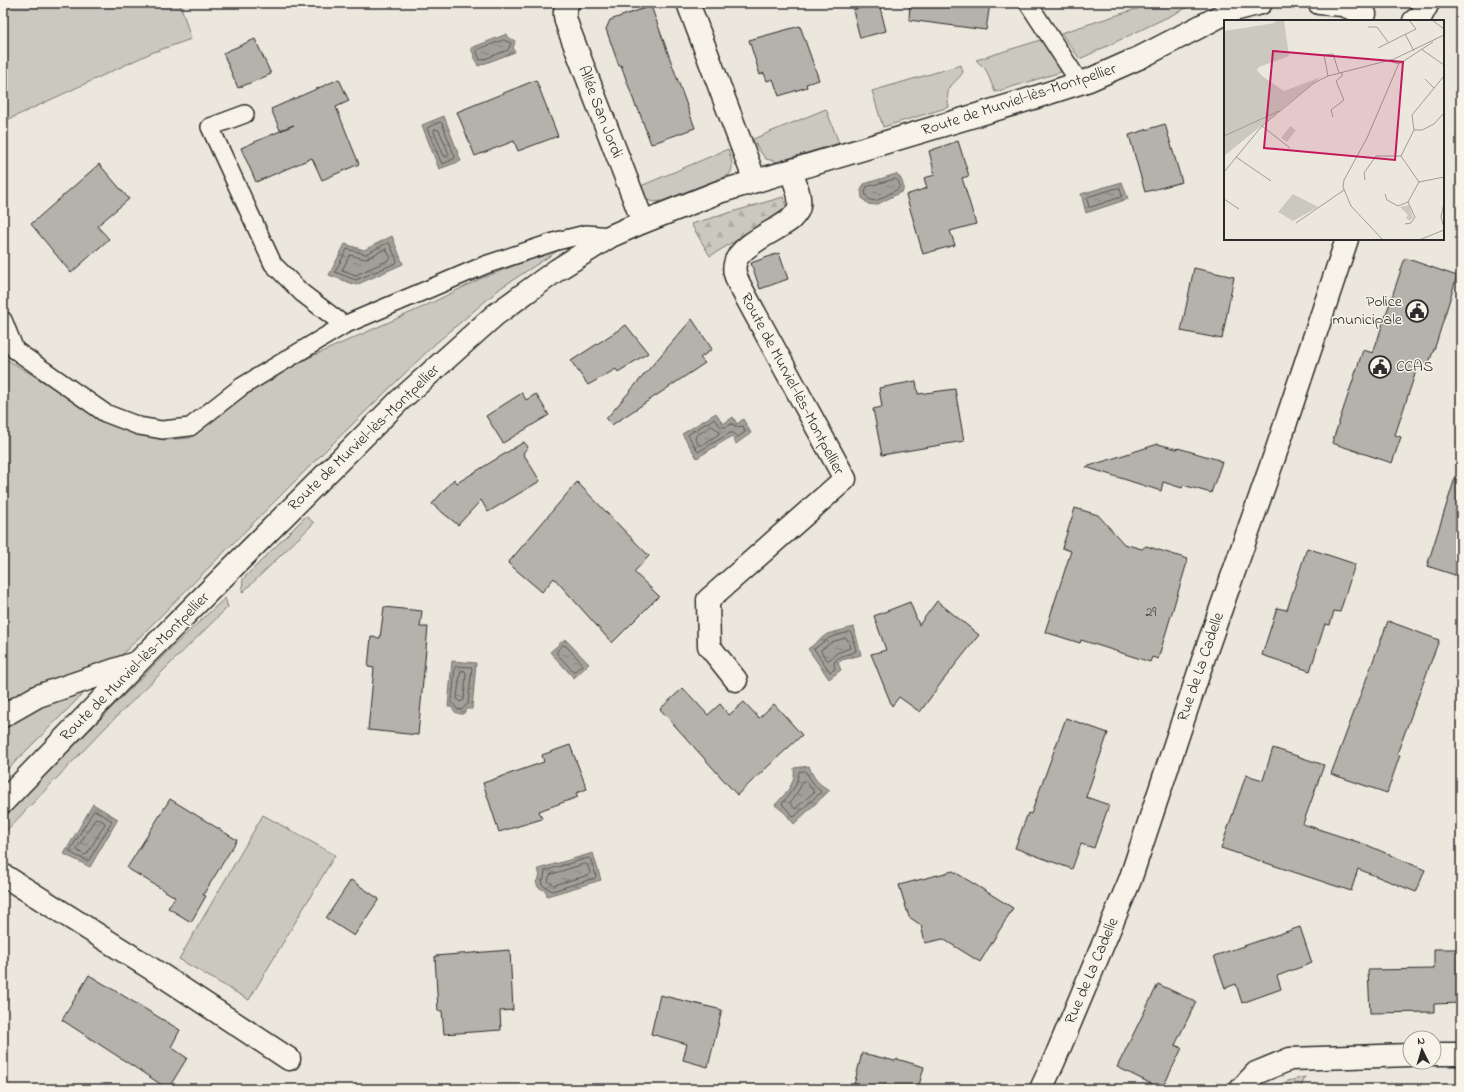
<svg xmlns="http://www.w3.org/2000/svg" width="1464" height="1092" viewBox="0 0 1464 1092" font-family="'Indie Flower',sans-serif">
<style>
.green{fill:#cbc8bf;stroke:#7b7a75}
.forest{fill:url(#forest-firs);stroke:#7b7a75}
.water{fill:url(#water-ripples);stroke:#72716c}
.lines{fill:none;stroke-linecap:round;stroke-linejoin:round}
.shore{stroke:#5b5957;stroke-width:1}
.building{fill:#b5b2ab;stroke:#2b2b2b}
.lane-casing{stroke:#2b2b2b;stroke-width:20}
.street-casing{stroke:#2b2b2b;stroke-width:25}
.secondary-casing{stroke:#2b2b2b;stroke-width:25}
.lane{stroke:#f7f3e8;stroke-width:17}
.street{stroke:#f7f3e8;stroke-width:22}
.secondary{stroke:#f7f3e8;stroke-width:22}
.labels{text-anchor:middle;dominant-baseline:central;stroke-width:3;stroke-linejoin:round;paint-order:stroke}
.number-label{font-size:14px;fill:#4e4d4b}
.street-label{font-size:16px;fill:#2b2b2b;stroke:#f7f3e8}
.poi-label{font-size:16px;fill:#2b2b2b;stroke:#f7f3e8;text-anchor:end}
.inset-road{fill:none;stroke:#9e9c96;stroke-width:1}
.view{fill:#c2185b;fill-opacity:0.15;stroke:#c2185b;stroke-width:2}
.inset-edge{fill:none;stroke:#2b2b2b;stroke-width:2}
</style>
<defs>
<pattern id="forest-firs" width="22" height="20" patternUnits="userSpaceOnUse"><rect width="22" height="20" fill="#cbc8bf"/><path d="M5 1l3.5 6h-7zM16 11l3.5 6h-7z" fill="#aeaca4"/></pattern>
<pattern id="water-ripples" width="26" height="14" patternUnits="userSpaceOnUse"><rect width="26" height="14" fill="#a29f98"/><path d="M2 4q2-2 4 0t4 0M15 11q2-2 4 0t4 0" fill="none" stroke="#84827c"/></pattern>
</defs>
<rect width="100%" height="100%" fill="#ebe7dd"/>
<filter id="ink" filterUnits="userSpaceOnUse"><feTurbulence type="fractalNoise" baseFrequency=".025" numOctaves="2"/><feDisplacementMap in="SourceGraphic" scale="8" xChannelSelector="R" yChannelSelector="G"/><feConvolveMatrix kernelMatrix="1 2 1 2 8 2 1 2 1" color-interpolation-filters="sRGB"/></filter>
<g filter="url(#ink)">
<path class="green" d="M3,3H180L191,39L151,53L3,122Z
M1155,3H1197L1080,59L1061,33Z
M1044,39L1061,72L995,92L986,70L976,60Z
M961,65L963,72C959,80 949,84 948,93C947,97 948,103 949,107L883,127L872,91Z
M826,109L839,143L778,162L766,159L759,150L753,139Z
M728,149C731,158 735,168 729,175L662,201C646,203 645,200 641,186Z
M559,250L502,287L435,344L328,448L3,774V357L101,417L127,431L164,440L190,438L251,389L299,362L423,307L482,278L529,260Z
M306,516L314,523L242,593L243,579Z
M225,598L228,607L106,727L3,834V820L15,805L169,650Z
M263,815L335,855L249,1000L179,959Z
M1305,1077L1300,1089H1271L1288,1081Z"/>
<path class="forest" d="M783,197L787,209L786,211L710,256L691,224Z"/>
<path class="water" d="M507,34L508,37L515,41L513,49L515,52L478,66L471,48Z
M444,116L461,161L439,169L422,125Z
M896,174C902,178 904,184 903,191L876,205L868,204L862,198L861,190L864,184Z
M1122,182L1128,199L1086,213L1081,194Z
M392,236L403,264L356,285L329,275L345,244L364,250Z
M716,413L723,424L733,417L737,424L743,419L751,433L736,444L732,436L697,458L682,434Z
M854,627L861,655L842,660L838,663L841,670L829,679L808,649L827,634Z
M565,639L589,664L574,678L550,652Z
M452,661L476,663L472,709H467L463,714C458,714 454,713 452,707H448Z
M809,766C813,778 819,785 830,790L794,824L785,813L775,805C785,794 796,784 794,768Z
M93,804L118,819L90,867L64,854Z
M593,853L601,880L547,896L546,891L538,887L536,882L540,876L538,869Z"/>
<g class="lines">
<path class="shore" d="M504,40L511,43L508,50L482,60H480L477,52V50Z
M440,122L442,123L455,157L454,159L443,164L441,162L427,128L429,127Z
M435,129L439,130L449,154L448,156H444L434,132Z
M895,179C899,180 901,186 898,189L876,201L870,200L866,196L865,191L867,187Z
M1118,188L1120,189L1122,195L1121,197L1091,207H1089L1087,199L1088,197Z
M388,243L390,244L397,261L396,263L356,280L335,272L347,249L365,254Z
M386,249L391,258L389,260L356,275L342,270L350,255L365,259Z
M714,419L721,427H725L732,424L736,427L743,426L745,432L738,437L734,433H730L698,452L688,435Z
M712,426L719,431V434L702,445H699L695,439L696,436Z
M850,632L852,634L856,651C848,655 838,655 834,663L835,669L830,672L814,649L829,638Z
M846,638L848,640L850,648L837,653L829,660H827L821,652V650L832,642Z
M563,645L566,646L582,663V665L575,671H573L557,654V651Z
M457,666L470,667L472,668L468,704L461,710L457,709L452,702L455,667Z
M461,671H465L466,673L464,700L460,702L457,699Z
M805,771L813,783L821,792L794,817L782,804L796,785L799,772Z
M803,781H806L814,792L795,809L790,803L800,788Z
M94,811H96L111,820L112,822L89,860L87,861L71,853L70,851Z
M96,818L104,822L105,824L87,854L85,855L78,851L77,849Z
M589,858L591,860L596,876L595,878L552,891L541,884L544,878L545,871Z
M585,864L588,866L590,873L589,875L554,885L548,881L550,875Z"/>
</g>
<path class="building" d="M877,3H879L886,31L860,38L853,10Z
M910,3H990L986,30L909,20Z
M651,6L695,128L651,144L637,106L636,107L621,65L619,66L606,29L610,20Z
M800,26L819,80L806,84L807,87L779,96L773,79L767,81L764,73L760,75L749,40Z
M255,39L271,74L238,88L223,53Z
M339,79L349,101L336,107L359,164L322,180L312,158L256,182L241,148L294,125L280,130L271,109Z
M536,80L558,136L518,151L514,141L475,156L457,112Z
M1165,124L1182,182L1145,192L1129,135Z
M958,141L969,176L962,178L976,224L950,231L955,245L923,254L906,195L927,188L924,178L935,175L929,151Z
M99,164L129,199L97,226L109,239L71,273L31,224Z
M779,253L788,279L760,289L751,263Z
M1405,258L1457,276L1436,344L1428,365L1419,362L1395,435L1401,437L1392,463L1332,443L1363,350L1373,353Z
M1194,268L1234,277L1222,339L1181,331Z
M692,319L712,349L700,358L705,363L612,425L606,419Z
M626,325L648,353L618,372L616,369L588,385L571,361Z
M916,381L918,394L955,389L964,441L882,455L873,409L882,407L879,388Z
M522,393L526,400L536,394L549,415L503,443L486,416Z
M524,442L528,447L523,453L540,481L488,512L481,500L458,525L432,504L454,479L457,483Z
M1158,444L1177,449L1178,448L1219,460V461L1222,462L1211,493L1183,485L1182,488L1163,482L1161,491L1086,467Z
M1455,478L1461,479V577L1427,566Z
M577,482L649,556L634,572L659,596L612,643L554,578L542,592L508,563Z
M1075,508L1098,515L1124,544L1142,549L1146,546L1188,559L1158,659L1152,657L1150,662L1081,640L1080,643L1045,632L1071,551L1062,548Z
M1307,548L1355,564L1340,612L1334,611L1330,625L1325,624L1310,671L1262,655L1277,608L1287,610Z
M937,601L979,635L941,683L920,712L899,697L892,706L871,654L886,650L874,616L910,602L919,625Z
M384,607L422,611L420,627H428L418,735L368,730L374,668L368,667L371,637L380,638Z
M1388,621L1439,640L1397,754L1400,755L1387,793L1331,774Z
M683,688L708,715L720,704L729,715L744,702L759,718L774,704L802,735L737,795L660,709Z
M1066,718L1108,733L1086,797L1109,805L1094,848L1081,844L1072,869L1015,848L1028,813L1031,814Z
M570,745L587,789L576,793L578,797L539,811L542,819L499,832L483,783L544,762L542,755Z
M1273,748L1324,765L1303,824L1367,845L1425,870L1416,892L1358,869L1351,891L1221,848L1246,775L1263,780Z
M170,799L237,840L203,895L206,896L191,922L168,908L175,897L127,868Z
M953,871L1013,908L980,962L943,939L925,943L921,925L909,917L899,885Z
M351,880L379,899L354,936L326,918Z
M1300,927L1312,963L1277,976L1281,989L1242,1003L1236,984L1225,988L1214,956Z
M1434,949H1461V1003L1434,1004V1012L1370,1013L1368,970L1434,969Z
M510,950L513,1010L500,1011L501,1030L444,1034L442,1011H438L435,956Z
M89,975L180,1030L171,1047L187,1058L168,1089L62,1020Z
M1158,984L1196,1002L1175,1045L1182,1048L1162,1089L1117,1067Z
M660,995L722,1010L708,1067L683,1060L687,1044L651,1034Z
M862,1053L895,1061L897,1059L924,1067L918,1089H853Z"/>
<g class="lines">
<g class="lane-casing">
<path id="lane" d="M1028,3L1080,83
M245,114L210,127L273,264L302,293L344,325
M3,320L15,350L105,413L139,426L162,430L190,427L241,387L344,325L485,265L557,241L586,234L611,236"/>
</g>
<g class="street-casing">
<path id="street" d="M568,3C562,12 566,21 569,30L643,222
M688,3L755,181
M736,680L709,646L708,600L845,479L739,284C736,277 733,271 735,264C738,245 777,231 791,219C794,216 799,211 799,206C801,195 794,181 791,171
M3,716L38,696L138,662
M3,875L163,976L289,1059
M1434,1054H1461
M1041,1089L1054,1061L1130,880L1206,651L1277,449L1347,239
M1241,1089L1256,1073L1290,1059L1410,1055"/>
</g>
<g class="secondary-casing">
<path id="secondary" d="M1319,3L1343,5L1365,14
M1414,21L1421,16L1428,3
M3,802L138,662L399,401L495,315L557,270L611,236L643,222L719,192L1027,100L1089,80L1141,57L1230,11L1261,3"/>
</g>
<use href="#lane" class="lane"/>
<use href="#street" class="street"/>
<use href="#secondary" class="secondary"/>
</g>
</g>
<defs>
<g id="civic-ring" transform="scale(1.15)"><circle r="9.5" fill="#f7f3e8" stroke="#2b2b2b" stroke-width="1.5"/><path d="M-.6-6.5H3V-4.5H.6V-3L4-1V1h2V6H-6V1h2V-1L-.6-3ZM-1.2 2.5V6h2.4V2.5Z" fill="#2b2b2b"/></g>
</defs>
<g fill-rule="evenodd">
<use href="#civic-ring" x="1417" y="311"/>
<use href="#civic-ring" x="1380" y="367"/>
</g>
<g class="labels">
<g class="number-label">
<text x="1151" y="612">29</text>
</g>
<g class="street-label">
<text transform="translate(1019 100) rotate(-18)">Route de Murviel-lès-Montpellier</text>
<text transform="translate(600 112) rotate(69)">Allée San Jordi</text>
<text transform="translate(792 384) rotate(62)">Route de Murviel-lès-Montpellier</text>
<text transform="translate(364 438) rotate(-44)">Route de Murviel-lès-Montpellier</text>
<text transform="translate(135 667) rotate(-45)">Route de Murviel-lès-Montpellier</text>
<text transform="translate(1201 667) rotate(-71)">Rue de La Cadelle</text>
<text transform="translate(1092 971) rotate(-67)">Rue de La Cadelle</text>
</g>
<g class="poi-label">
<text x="1402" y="302">Police<tspan x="1402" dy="18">municipale</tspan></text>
<text x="1396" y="367" text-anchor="start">CCAS</text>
</g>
</g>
<g transform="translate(1224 20)">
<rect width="220" height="220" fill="#ebe7dd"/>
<path d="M52,0H60L65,36L35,47L33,50L38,56L60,71L97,57L0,136V11L51,3ZM66,106L72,110L63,122L57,118ZM69,174L94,187L69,201L54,192ZM185,185L189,197L186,201L182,198L184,195L176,187Z" fill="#cbc8bf"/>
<path class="inset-road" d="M208,0L220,9M144,7H153L164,22M181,14L190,31M154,28L192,9L185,0M197,29L220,45M165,41L175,44L209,22M104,56L100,35L109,34L115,53M201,59L210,68M109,97L107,90L120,80L112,61L118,56V52M38,106L66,128M190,110H198L210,104L220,93M0,116L55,91M177,136L195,162L220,157M12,137L47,161M0,152L38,106L90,63L104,56L170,39L220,15M141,160L140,153L152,136H177L190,110L188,95L220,56M161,174L163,180L174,186L184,182L195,162M0,179L15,189M220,183L217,197L220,208M72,203L120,170M181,204L187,203L191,197L184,182M159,220L127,186L119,167L120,160L143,118L175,43M195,220L220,210"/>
<path class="view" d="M49,31L179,42L171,140L40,128Z"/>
<rect width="220" height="220" class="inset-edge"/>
</g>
<rect width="1464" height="1092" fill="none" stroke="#f7f3e8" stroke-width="16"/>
<rect x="8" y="8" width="1448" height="1076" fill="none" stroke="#2b2b2b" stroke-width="1.5" filter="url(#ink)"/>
<g transform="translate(1422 1050) rotate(355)"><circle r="19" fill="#f7f3e8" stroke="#a5a39c"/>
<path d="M0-3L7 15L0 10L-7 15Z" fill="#2b2b2b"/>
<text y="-6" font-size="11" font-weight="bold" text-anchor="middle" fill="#2b2b2b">N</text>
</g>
</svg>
